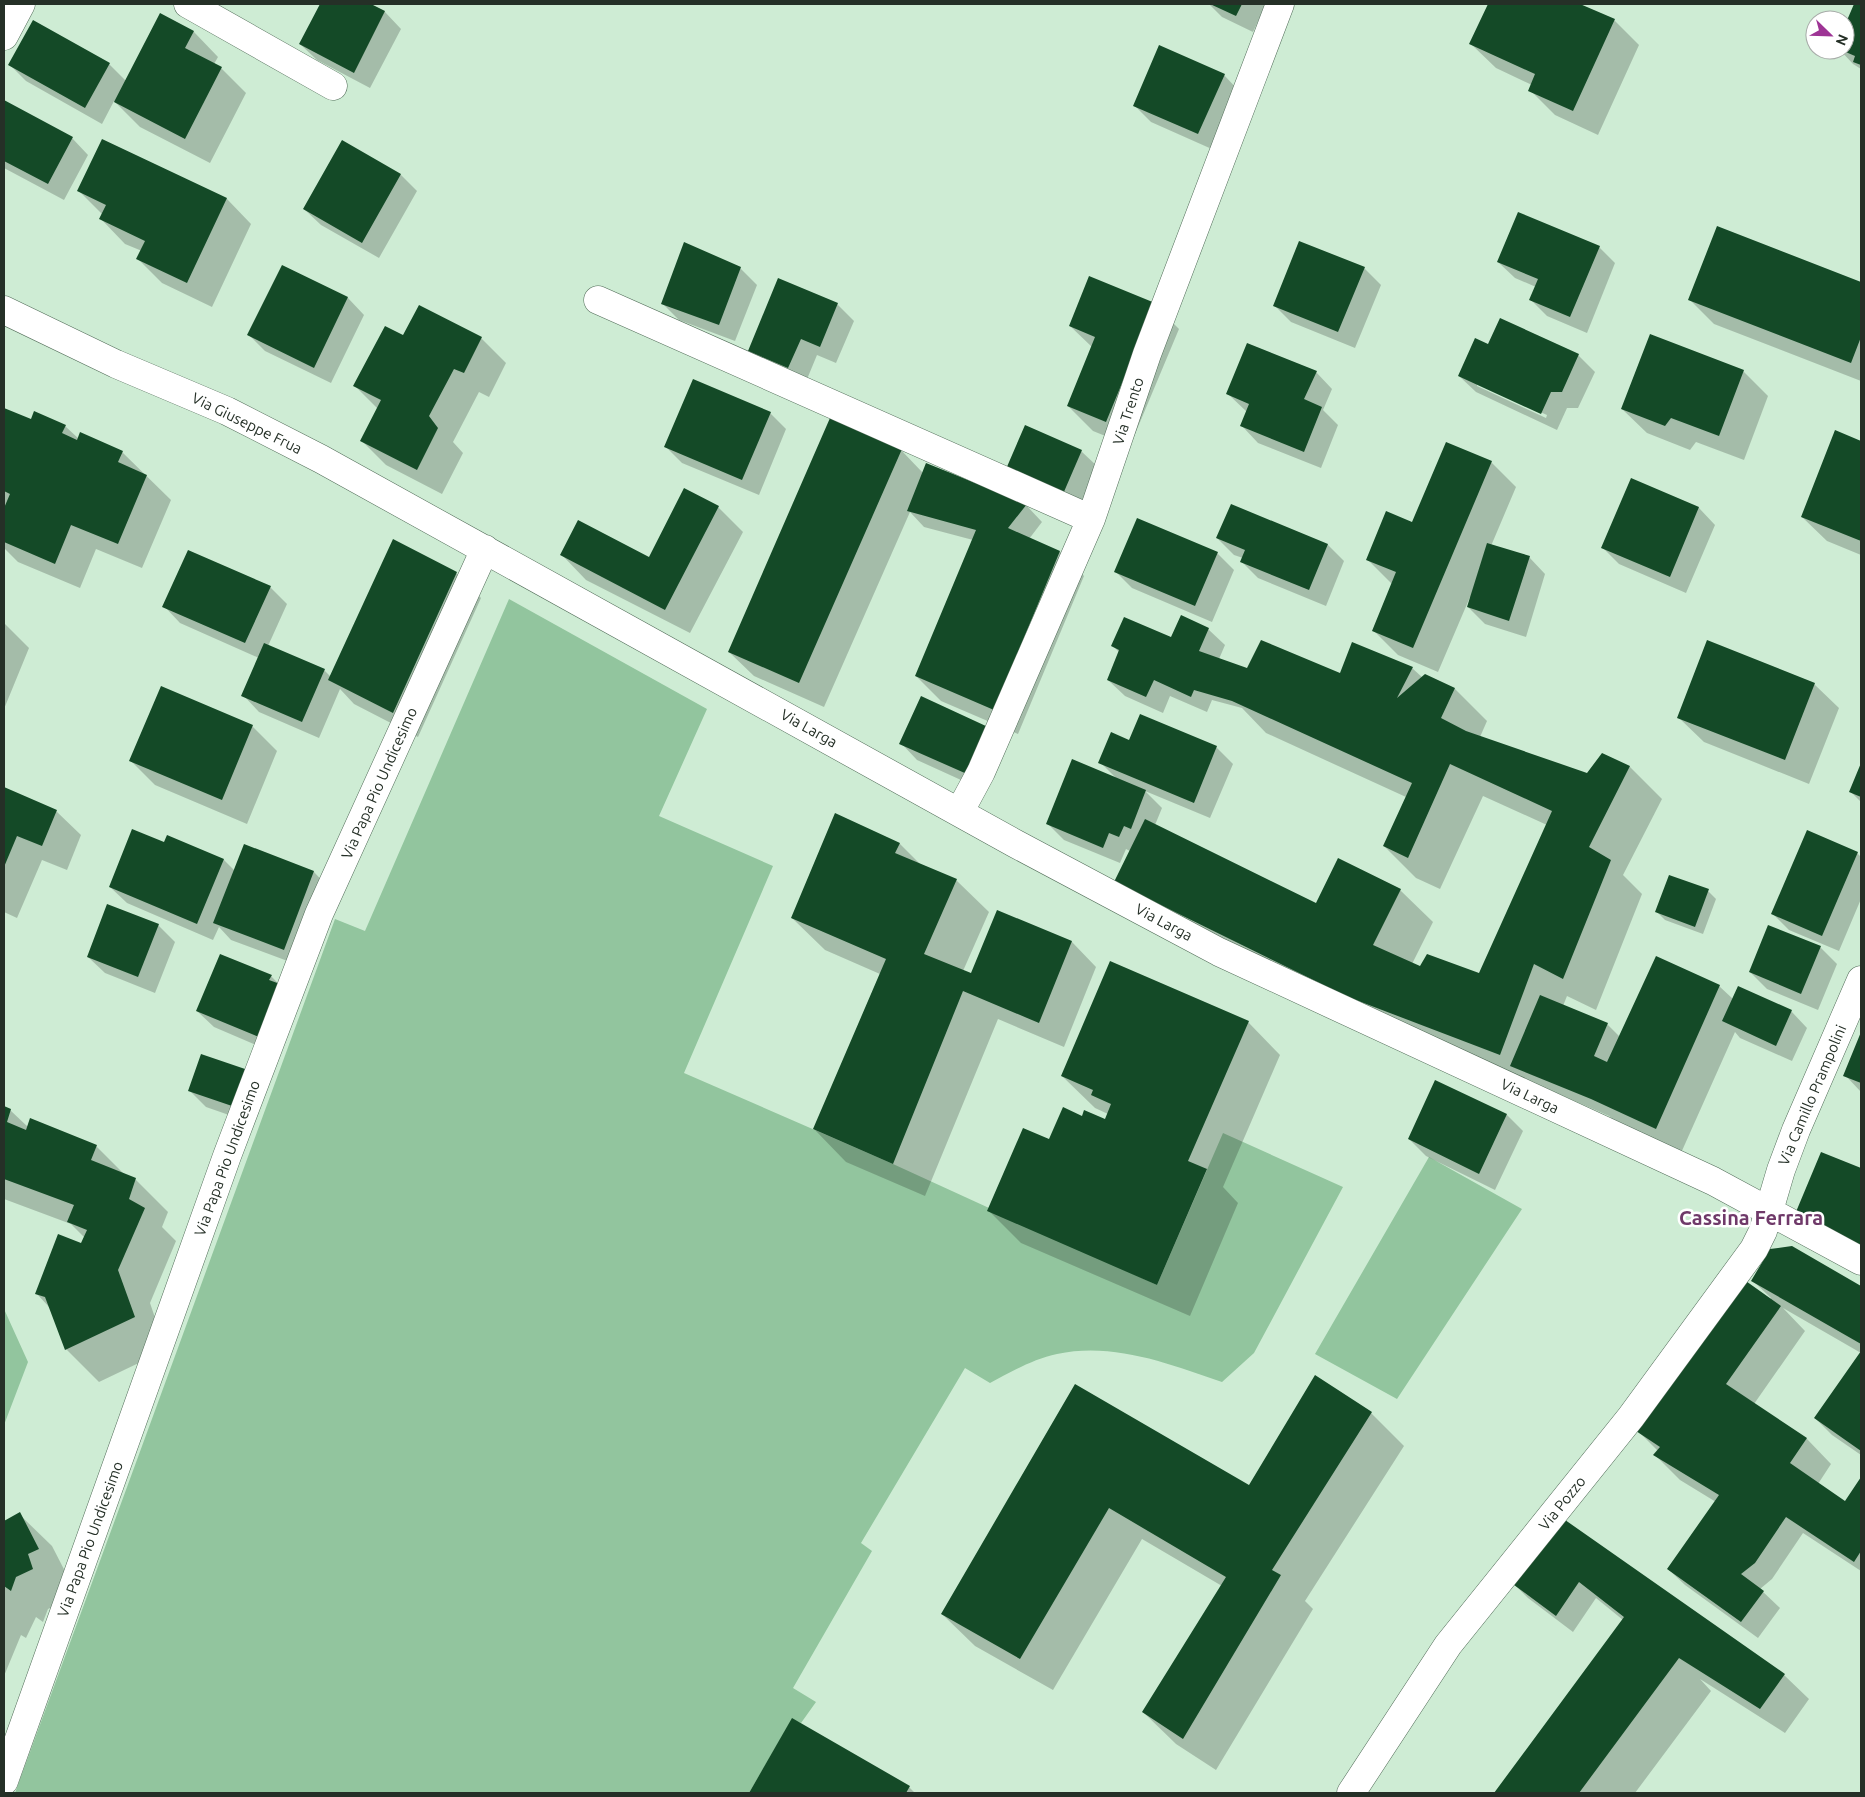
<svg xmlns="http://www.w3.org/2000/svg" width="1865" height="1797" viewBox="0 0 1865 1797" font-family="Ubuntu,sans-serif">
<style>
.green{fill:#92c59e}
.shadow{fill:#0003;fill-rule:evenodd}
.building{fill:#144a27}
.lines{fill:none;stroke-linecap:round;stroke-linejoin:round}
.minor-casing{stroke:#516c58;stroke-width:29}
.minor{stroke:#fff;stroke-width:28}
.labels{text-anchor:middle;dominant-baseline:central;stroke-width:5;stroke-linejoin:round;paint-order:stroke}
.street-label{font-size:15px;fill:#253027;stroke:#fff}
.district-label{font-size:20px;font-weight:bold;fill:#6f3969;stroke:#fff}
</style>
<rect width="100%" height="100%" fill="#ceecd4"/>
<path class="green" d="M509,599L707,709L659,816L773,866L684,1073L893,1164L1157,1285L1223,1133L1343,1187L1254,1353L1222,1382C1169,1364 1114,1342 1057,1354C1033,1359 1011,1372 990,1383L965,1368L861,1543L872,1551L793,1688L816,1702L801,1723L792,1719L749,1793H15L335,919L365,931Z
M1429,1157L1522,1209L1397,1399L1315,1354Z
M4,1309L28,1362L4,1425Z"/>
<path class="shadow" d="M321,4H368L385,12L401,29L370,88L317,60L300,44Z
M1209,4H1266L1253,32L1222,17Z
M1489,4H1577L1614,20L1639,45L1598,135L1555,115L1530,90L1532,85L1496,68L1471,44Z
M1855,4H1861V69L1853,64L1840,50H1845V28Z
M160,15L194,32L218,57L214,64L221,68L246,93L210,163L140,127L114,101L102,124L26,81L10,65L109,64L126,81Z
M1224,75L1240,92L1214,150L1151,122L1134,105Z
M4,102L72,138L88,155L64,200L4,168Z
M103,140L227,199L251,224L212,307L162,283L138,259L142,251L125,244L101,219L103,215L79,191Z
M342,142L401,175L417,191L379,258L321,225L304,209Z
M1718,228L1861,284V381L1714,324L1690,300Z
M1599,247L1615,263L1587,333L1547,316L1531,300L1536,287L1515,278L1498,262Z
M283,266L348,298L364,315L331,383L265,351L249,335Z
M740,268L757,285L735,341L679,320L662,303Z
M1364,268L1381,285L1355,348L1291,322L1274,305Z
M837,304L854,321L836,363L817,355L805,384L766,368L749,351Z
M1154,304L1179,329L1130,446L1093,431L1068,406L1092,347L1070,326Z
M404,337L481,338L506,363L489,397L479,392L453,442L463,453L442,494L386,465L361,440L378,409L355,386Z
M1578,355L1595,372L1578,408H1567L1557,430L1476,392L1459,376ZM1477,384L1547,415L1546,418L1477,386Z
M1743,371L1768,396L1744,460L1696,442L1690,450L1647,433L1622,409Z
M1316,372L1332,389L1323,410L1338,425L1321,468L1258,443L1242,426L1247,412L1228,394Z
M4,409L32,421L65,426L79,439L122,452L171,500L142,568L96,549L80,588L18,562L4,548V511L6,506L4,505Z
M770,413L786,429L759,495L682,463L666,447Z
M1026,426L1081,451L1098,467L1077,517Z
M1835,432L1861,442V555L1827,541L1802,517Z
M901,450L923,473L1026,505L1042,522L1029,539L1060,552L1084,576L1018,734L941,701L916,676L973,540L924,527L910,512L824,707L754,676L729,652Z
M1491,462L1516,487L1491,546L1529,557L1545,574L1526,637L1485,624L1468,607L1471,598L1470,597L1438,672L1398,655L1373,630L1392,584L1367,559Z
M1631,480L1699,508L1715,525L1686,593L1619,564L1603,548Z
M718,507L743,532L690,633L586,580L562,555L650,559Z
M1217,538L1328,545L1344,561L1326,606L1258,578L1241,561L1243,558L1234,555Z
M1217,553L1234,570L1212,622L1132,588L1116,572Z
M456,573L481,598L418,737L354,704L340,689L319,738L259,712L243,695L259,658L180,623L164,606L270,587L287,604L268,646L324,670L331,677Z
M4,623L29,648L4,709Z
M1208,629L1225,645L1219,659L1246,670L1341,675L1412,668L1423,678L1426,676L1455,689L1487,721L1480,737L1588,775L1603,754L1630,767L1662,799L1623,875L1642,894L1596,1010L1567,996L1563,1006L1607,1024L1621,1038L1719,986L1733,999L1791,1011L1807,1028L1792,1061L1740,1038L1735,1032L1681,1153L1618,1124L1609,1116L1148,914L1130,851L1126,849L1120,863L1064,840L1047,823L1117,779L1100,762L1130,742L1216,747L1233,764L1210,818L1145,791L1162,808L1155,825L1317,905L1400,890L1433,922L1412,964L1421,968L1480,975L1547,825L1483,796L1440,889L1416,878L1384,846L1406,797L1266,733L1242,708L1212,700L1207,712L1170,696L1163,713L1125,696L1108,680L1120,653L1112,645L1172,639Z
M1814,684L1839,708L1809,784L1704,742L1679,718Z
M921,697L983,790L917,760L901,743Z
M252,726L277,751L247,824L155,785L131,761Z
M1861,766V802L1851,792Z
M4,788L56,811L81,835L67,870L42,860L17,918L4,912Z
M835,814L900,844L922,866L956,880L989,912L963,971L971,975L998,912L1072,942L1096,967L1064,1047L998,1019L925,1196L846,1162L814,1129L880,974L825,950L792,918Z
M168,837L224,860L235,871L245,845L314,872L330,889L301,966L231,940L219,927L213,940L127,903L110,887L165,844Z
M1857,853L1861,857V899L1839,951L1789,930L1773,914Z
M1708,891L1716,899L1703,934L1665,920L1657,912Z
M158,925L175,942L155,993L105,973L88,957Z
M1820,947L1837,964L1818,1010L1767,989L1750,972Z
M271,976L296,1002L275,1053L214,1027L197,1011Z
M1248,1022L1280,1055L1223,1187L1238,1203L1190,1316L1021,1243L988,1210L1049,1141L1083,1117L1105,1120L1108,1114L1095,1108L1062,1076Z
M1861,1035V1092L1845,1075Z
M264,1087L252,1123L206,1107L190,1091Z
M4,1107L10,1110L28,1127L96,1146L126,1176L135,1179L168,1212L162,1227L176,1241L150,1303L166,1350L99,1382L66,1349L50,1308L37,1294L82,1245L85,1238L71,1224L4,1199Z
M1507,1115L1523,1131L1495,1190L1426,1156L1409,1139Z
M1822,1153L1861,1170V1257Z
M1792,1248L1861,1287V1455L1832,1435L1815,1418L1861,1353L1783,1308L1805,1331L1754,1404L1807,1439L1831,1464L1818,1484L1846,1503L1861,1480V1571L1803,1533L1772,1579L1760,1589L1780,1608L1758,1638L1685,1585L1668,1569L1716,1502L1680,1480L1655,1455L1658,1451L1638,1431L1771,1298L1753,1281Z
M1315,1377L1371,1413L1404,1446L1305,1601L1313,1609L1216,1770L1176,1744L1143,1712L1222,1586L1142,1539L1053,1690L975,1646L942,1614L1075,1385L1249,1486Z
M19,1514L52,1546L70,1581L65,1602L48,1609L43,1622L36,1617L26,1638L21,1635L4,1676V1518L6,1521Z
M1558,1517L1784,1675L1809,1699L1785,1733L1700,1679L1711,1691L1635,1793H1495L1623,1620L1596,1598L1573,1632L1528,1598L1511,1581Z
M793,1720L909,1787L915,1793H751Z"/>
<path class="building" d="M320,4H371L385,11L354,73L299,44Z
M1210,4H1242L1236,16Z
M1488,4H1580L1615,19L1573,111L1528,91L1535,74L1469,44Z
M1854,4H1861V65L1853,62L1855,56L1841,50H1845V25Z
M160,13L194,31L185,48L222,67L185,139L114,102Z
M33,20L110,63L85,108L8,65Z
M1159,45L1225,74L1198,134L1133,106Z
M4,100L73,137L48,184L4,161Z
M102,139L227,198L187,283L136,259L145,241L99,219L106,205L77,191Z
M342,140L401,174L362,243L303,209Z
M1518,212L1600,246L1570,317L1529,300L1538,279L1497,262Z
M1717,226L1861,282V337L1851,363L1688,300Z
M1299,241L1365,267L1338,332L1273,306Z
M684,242L741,267L719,325L661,304Z
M282,265L348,297L314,368L247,335Z
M1089,276L1155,303L1106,422L1067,406L1095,337L1069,326Z
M778,278L838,303L820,347L801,339L788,368L748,351Z
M419,305L482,337L464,373L454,369L429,416L438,428L417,470L360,441L381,400L353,386L385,326L403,335Z
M1500,318L1579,354L1562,392H1551L1541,414L1458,376L1475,338L1488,344Z
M1650,334L1744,370L1719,436L1671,418L1665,426L1621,409Z
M1247,343L1317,371L1304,399L1322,407L1304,452L1240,426L1249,404L1226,394Z
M693,379L771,412L742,480L664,447Z
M4,408L31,419L34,411L66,425L62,433L77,440L80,432L123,451L118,462L147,475L118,544L71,525L55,564L4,542V508L10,494L4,491Z
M830,418L902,449L799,683L728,652Z
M1025,425L1082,450L1060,501L1003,476Z
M1835,430L1861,441V541L1801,517Z
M1446,442L1492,461L1413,648L1372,631L1396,572L1366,560L1386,511L1412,522Z
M926,463L1027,504L1008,528L1060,551L994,710L915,676L976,530L907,511Z
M1631,478L1699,507L1670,577L1601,548Z
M684,488L719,506L665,610L560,555L578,520L649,557Z
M1231,504L1328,544L1309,590L1240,562L1245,550L1216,538Z
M1137,518L1218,552L1195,606L1114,572Z
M393,539L457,572L393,713L328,680Z
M1487,543L1530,556L1509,621L1467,607Z
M188,550L271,586L245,643L162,607Z
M1181,615L1209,628L1199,651L1247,668L1261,640L1340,673L1352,642L1413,667L1397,698L1425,674L1455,688L1441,718L1466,731L1587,773L1602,753L1630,766L1589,847L1611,860L1563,979L1534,964L1500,1055L1348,997L1114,882L1145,819L1316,903L1338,858L1401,889L1373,945L1420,966L1427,954L1479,973L1552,811L1450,764L1408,858L1383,846L1412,783L1232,701L1194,690L1191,697L1154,680L1146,697L1107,680L1119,650L1111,646L1124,617L1171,637Z
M1707,640L1815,683L1785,760L1677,718Z
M264,643L325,669L302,722L241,696Z
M161,686L253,725L222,800L129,761Z
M921,696L988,727L967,774L899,744Z
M1140,714L1217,746L1194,803L1098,763L1111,732L1129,740Z
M1072,759L1146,790L1131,829L1124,826L1119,837L1109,833L1103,848L1046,824Z
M1861,763V797L1849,792Z
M4,787L57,810L42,846L17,836L4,867Z
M835,813L900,843L895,853L957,879L924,954L971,973L997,910L1072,941L1039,1023L963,991L893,1164L813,1129L886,959L791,918Z
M132,829L164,842L167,835L224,859L197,924L109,887Z
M1807,830L1858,852L1822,936L1771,914Z
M244,844L314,871L284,950L213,923Z
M1669,875L1709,889L1695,927L1655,912Z
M107,904L159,924L138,977L87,957Z
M1768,925L1821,946L1801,994L1749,972Z
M220,954L272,975L269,980L280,984L259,1037L196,1011Z
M1656,956L1720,985L1656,1129L1591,1099L1510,1066L1540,995L1608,1023L1594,1056L1607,1062Z
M1110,961L1249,1021L1188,1161L1207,1169L1157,1285L987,1211L1023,1128L1049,1139L1063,1107L1082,1116L1084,1110L1105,1119L1111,1104L1091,1095L1093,1090L1061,1076Z
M1738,986L1792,1010L1776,1046L1722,1021Z
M1861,1032V1083L1843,1076Z
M201,1054L248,1070L235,1107L188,1091Z
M1435,1080L1507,1114L1479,1174L1408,1139Z
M4,1106L11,1109L7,1122L26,1130L30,1118L97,1145L91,1160L136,1178L129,1199L145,1208L118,1270L135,1317L65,1350L45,1297L35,1294L58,1234L81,1243L87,1230L67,1222L74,1205L4,1179Z
M1821,1152L1861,1168V1248L1793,1219Z
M1792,1246L1861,1286V1344L1751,1281L1770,1249Z
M1743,1279L1781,1306L1726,1384L1807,1438L1790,1463L1845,1501L1861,1477V1551L1854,1562L1786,1517L1755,1563L1741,1574L1764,1591L1741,1622L1667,1569L1719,1495L1653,1455L1660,1447L1636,1431Z
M1861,1351V1451L1814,1418Z
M1315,1375L1372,1412L1272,1570L1281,1575L1183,1739L1142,1712L1226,1577L1109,1508L1020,1659L941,1614L1075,1384L1249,1485Z
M20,1512L39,1549L28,1554L33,1569L16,1577L11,1591L4,1586V1521Z
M1558,1515L1785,1674L1760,1709L1679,1658L1579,1793H1494L1624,1617L1579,1582L1556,1616L1510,1582Z
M792,1718L910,1786L906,1793H749Z"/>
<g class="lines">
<g class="minor-casing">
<path id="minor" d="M188,4L333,86
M4,36L21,4
M598,300L1091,519
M4,310L116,364L227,411L321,459L1016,844L1219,952L1713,1181L1861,1261
M960,811L981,772L1091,519L1147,354L1280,4
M4,1781L227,1156L319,914L485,549
M1351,1793L1448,1645L1631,1417L1754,1249L1763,1231L1781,1170L1796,1130L1861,980"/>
</g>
<use href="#minor" class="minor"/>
</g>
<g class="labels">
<g class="street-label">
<text transform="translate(1128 411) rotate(-72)">Via Trento</text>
<text transform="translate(247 423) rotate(26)">Via Giuseppe Frua</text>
<text transform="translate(809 728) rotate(29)">Via Larga</text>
<text transform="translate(379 783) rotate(-66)">Via Papa Pio Undicesimo</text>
<text transform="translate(1164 922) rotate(28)">Via Larga</text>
<text transform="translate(1812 1095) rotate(-67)">Via Camillo Prampolini</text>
<text transform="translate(1530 1096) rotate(25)">Via Larga</text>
<text transform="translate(227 1158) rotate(-70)">Via Papa Pio Undicesimo</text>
<text transform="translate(1562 1503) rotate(-51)">Via Pozzo</text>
<text transform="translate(90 1539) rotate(-70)">Via Papa Pio Undicesimo</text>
</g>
<g class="district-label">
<text x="1751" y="1217">Cassina Ferrara</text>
</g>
</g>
<rect width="1865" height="1797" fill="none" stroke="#253027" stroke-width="10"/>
<g transform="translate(1830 35) rotate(113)"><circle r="24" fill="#ffffff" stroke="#a8aca9"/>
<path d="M0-4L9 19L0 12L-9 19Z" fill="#9e3495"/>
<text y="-8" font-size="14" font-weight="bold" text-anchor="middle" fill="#253027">N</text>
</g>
</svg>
